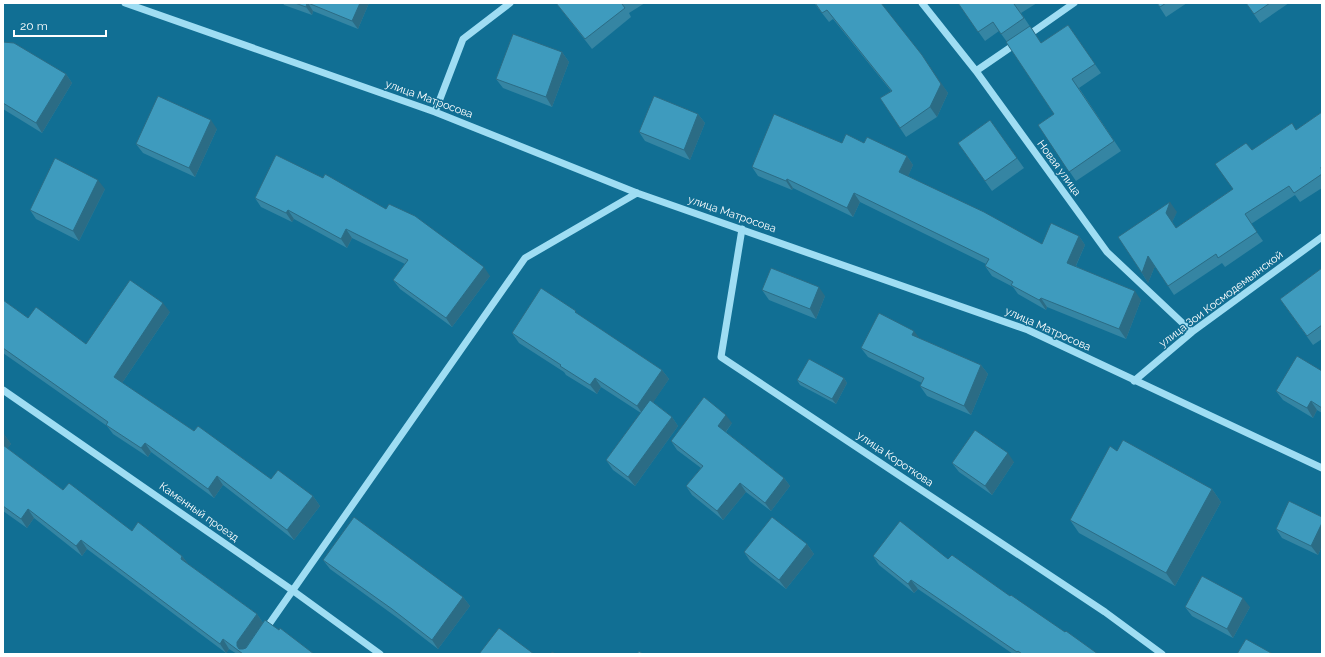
<svg xmlns="http://www.w3.org/2000/svg" width="1325" height="657" viewBox="0 0 1325 657" font-family="Raleway,sans-serif">
<style>
.lines{fill:none;stroke-linecap:round;stroke-linejoin:round}
.minor{stroke:#9fddf3;stroke-width:7}
.wall{fill:#3585a3}
.shaded-wall{fill:#2b6c85}
.building{fill:#3e9bbe;stroke:#2b6c85}
.labels{text-anchor:middle;dominant-baseline:central;stroke-width:3;stroke-linejoin:round;paint-order:stroke}
.street-label{font-size:11px;fill:#fff;stroke:#116f94}
</style>
<rect width="100%" height="100%" fill="#116f94"/>
<g class="lines">
<path class="minor" d="M125,3L435,112L637,193L1028,330L1322,468
M922,3L976,71L1107,252L1192,332
M1027,36L1074,3
M976,71L1017,43
M435,112L463,39L510,3
M742,229L721,357L1105,612L1162,654
M1134,381L1192,332L1322,237
M3,390L292,590L380,654
M265,630L525,258L637,193"/>
</g>
<path class="wall" d="M283,3H369L358,29L313,11L312,15L284,5Z
M556,3H645L629,13L631,17L592,49L563,12Z
M814,3H881L948,93L937,117L906,137L880,98L891,91L833,19L829,22Z
M958,3H1037L1021,13L1041,43L1068,25L1101,73L1079,88L1121,151L1076,181L1038,125L1054,114L1007,42L999,31L985,41Z
M1157,3H1187L1166,17Z
M1246,3H1289L1260,23Z
M3,42L66,74L72,83L42,133L3,109Z
M562,52L569,62L552,107L503,88L496,79Z
M1322,112V188L1300,202L1295,195L1251,224L1263,241L1225,267L1222,263L1174,295L1155,266L1148,283L1142,273L1177,212L1172,222L1176,228L1233,189L1252,150L1296,130Z
M698,114L705,123L690,160L645,141L639,132Z
M990,120L1024,168L992,191L958,143Z
M217,129L195,177L143,153L136,144Z
M842,143H864L907,156L913,165L908,176L1042,244L1079,236L1085,245L1076,266L1141,300L1126,339L1047,307L1046,310L1018,294L1013,287L992,276L985,266L986,264L860,202L853,217L793,188L792,190L758,176L752,167Z
M105,189L79,241L36,219L30,210Z
M255,198L490,276L452,327L400,289L393,280L405,264L352,238L347,248L294,219L292,222L261,207Z
M1322,268V339L1313,345L1280,299Z
M762,290L825,296L816,319L769,300Z
M3,300L28,318L86,344L170,312L122,383L194,431L271,479L313,496L320,506L294,540L223,485L214,498L151,452L148,457L113,434L107,426L3,353Z
M579,315L662,370L669,379L653,402L672,417L678,426L635,486L613,470L606,460L641,413L601,387L597,394L566,375L564,372L519,343L512,333Z
M919,338L981,365L988,374L971,415L927,396L920,386L922,383L868,357L861,348Z
M1322,371V413L1317,410L1313,418L1283,400L1276,391Z
M844,378L847,383L836,404L800,385L797,380Z
M732,423L726,432L784,478L790,486L771,511L746,492L723,520L692,495L686,486L701,468L677,450L671,441Z
M3,433L11,444L7,448L63,490L132,531L182,556L188,564L257,614L263,623L279,630L314,654H237L229,649L226,653L87,549L82,556L34,518L27,528L3,511Z
M1117,451L1212,489L1221,502L1175,586L1079,533L1070,520Z
M1014,462L992,495L959,472L952,463Z
M1322,517V546L1318,555L1282,538L1276,529Z
M807,544L814,554L786,589L750,561L744,552Z
M873,556L948,559L1010,596L1098,654H1013L918,589L914,593L879,565Z
M323,560L463,597L470,606L438,649L399,619L330,569Z
M1185,607H1250L1233,638L1192,616Z"/>
<path class="shaded-wall" d="M308,3L313,11L312,15L306,7Z
M360,3H369L358,29L352,21Z
M562,52L569,62L552,107L546,97Z
M929,65L948,93L937,117L930,107Z
M66,74L72,83L42,133L36,123Z
M698,114L705,123L690,160L684,150Z
M211,120L217,129L195,177L189,168Z
M907,156L913,165L906,181L899,172Z
M787,179L793,188L792,190L786,181Z
M98,180L105,189L79,241L73,231Z
M854,193L860,202L853,217L847,208Z
M1170,202L1177,212L1172,222L1182,237L1166,213Z
M288,210L294,219L292,222L286,213Z
M346,229L352,238L347,248L341,239Z
M1079,236L1085,245L1073,272L1067,263Z
M1148,256L1155,266L1148,283L1142,273Z
M484,267L490,276L452,327L446,318Z
M819,287L825,296L816,319L810,309Z
M1135,291L1141,300L1126,339L1119,329Z
M1041,298L1047,307L1046,310L1039,300Z
M163,303L170,312L120,386L114,377Z
M914,331L921,340L912,335Z
M981,365L988,374L971,415L964,406Z
M662,370L669,379L644,416L637,406Z
M595,378L601,387L597,394L590,385Z
M844,378L847,383L836,404L832,399Z
M1311,401L1317,410L1313,418L1307,408Z
M726,415L732,423L724,434L718,426Z
M672,417L678,426L635,486L628,477Z
M4,434L11,444L5,451L3,448V436Z
M145,443L151,452L148,457L141,448Z
M1008,453L1014,462L992,495L985,486Z
M217,476L223,485L214,498L208,489Z
M784,478L790,486L771,511L765,503Z
M740,483L746,492L723,520L717,511Z
M1212,489L1221,502L1175,586L1166,573Z
M313,496L320,506L294,540L287,530Z
M28,509L34,518L27,528L21,519Z
M1322,523V546L1318,555L1311,546Z
M81,540L87,549L82,556L76,546Z
M807,544L814,554L786,589L779,580Z
M182,556L189,565L181,559Z
M911,580L918,589L914,593L908,584Z
M463,597L470,606L438,649L432,640Z
M1243,598L1250,607L1233,638L1227,629Z
M257,614L263,623L242,653L237,646V642Z
M223,639L229,649L226,653L220,644Z"/>
<path class="building" d="M295,3H307L306,7Z
M308,3H360L352,21Z
M556,3H624L622,4L625,8L585,39Z
M815,3H881L922,55L941,84L930,107L900,128L880,98L892,91L827,10L822,13Z
M958,3H1016L1014,4L1024,18L1001,34L993,22L978,32Z
M1157,3H1166L1160,7Z
M1246,3H1270L1254,14Z
M1068,25L1095,64L1072,79L1114,141L1069,172L1038,125L1054,114L1006,42L1030,26L1041,43Z
M513,34L562,52L546,97L496,79Z
M3,42L14,43L66,74L36,123L3,103Z
M158,96L211,120L189,168L136,144Z
M654,96L698,114L684,150L639,132Z
M1322,112V167H1321L1322,174L1294,193L1289,186L1245,214L1257,232L1218,258L1216,254L1168,286L1148,256L1142,273L1118,237L1170,202L1166,213L1176,228L1233,189L1215,164L1246,143L1252,150L1292,123L1296,130Z
M774,114L842,143L846,134L864,143L867,137L907,156L899,172L984,212L1042,244L1051,223L1079,236L1067,263L1135,291L1119,329L1041,298L1039,300L1011,285L1013,282L985,266L989,259L854,193L847,208L787,179L786,181L752,167Z
M990,120L1017,158L985,181L958,143Z
M276,155L323,178L325,174L386,209L389,204L415,216L484,267L446,318L393,280L408,260L346,229L341,239L288,210L286,213L255,198Z
M55,158L98,180L73,231L30,210Z
M771,268L819,287L810,309L762,290Z
M1322,268V325L1307,336L1280,299Z
M130,280L163,303L114,377L194,431L198,426L271,479L278,470L313,496L287,530L217,476L208,489L145,443L141,448L106,425L108,422L3,348V300L28,318L36,307L86,344Z
M541,288L576,311L575,312L662,370L637,406L595,378L590,385L560,366L561,365L512,333Z
M879,313L914,331L912,335L981,365L964,406L920,386L924,378L861,348Z
M1297,356L1322,371V408L1311,401L1307,408L1276,391Z
M809,359L844,378L832,399L797,380Z
M704,397L726,415L718,426L784,478L765,503L740,483L717,511L686,486L703,466L671,441Z
M650,400L672,417L628,477L606,460Z
M975,430L1008,453L985,486L952,463Z
M1123,440L1212,489L1166,573L1070,520L1110,446L1117,451Z
M3,445L63,490L69,483L132,531L138,522L182,556L181,559L257,614L237,642V646L239,649H243L246,648L265,620L279,630L280,628L314,654H243L223,639L220,644L81,540L76,546L28,509L21,519L3,506Z
M1289,501L1322,517V523L1311,546L1276,529Z
M354,517L463,597L432,640L392,609L323,560Z
M772,517L807,544L779,580L744,552Z
M900,521L948,559L952,555L1010,596L1011,595L1065,632L1066,631L1098,654H1022L1018,651L1017,652L911,580L908,584L873,556Z
M1202,576L1243,598L1227,629L1185,607Z
M499,628L534,654H479Z
M1246,639L1273,654H1237Z
M639,651L643,654H637Z
M552,652L556,654H551Z"/>
<g class="labels">
<g class="street-label">
<text transform="translate(429 99) rotate(20)">улица Матросова</text>
<text transform="translate(1059 168) rotate(54)">Новая улица</text>
<text transform="translate(732 214) rotate(19)">улица Матросова</text>
<text transform="translate(1221 299) rotate(-37)">улица Зои Космодемьянской</text>
<text transform="translate(1048 329) rotate(24)">улица Матросова</text>
<text transform="translate(895 459) rotate(34)">улица Короткова</text>
<text transform="translate(199 512) rotate(35)">Каменный проезд</text>
</g>
</g>
<rect width="1325" height="657" fill="none" stroke="#ffffff" stroke-width="8"/>
<path d="M14 30v6h92v-6" fill="none" stroke="#ffffff" stroke-width="2"/>
<text x="20" y="30" font-size="12" fill="#ffffff" stroke="#116f94" stroke-width="3" paint-order="stroke">20 m</text>
</svg>
